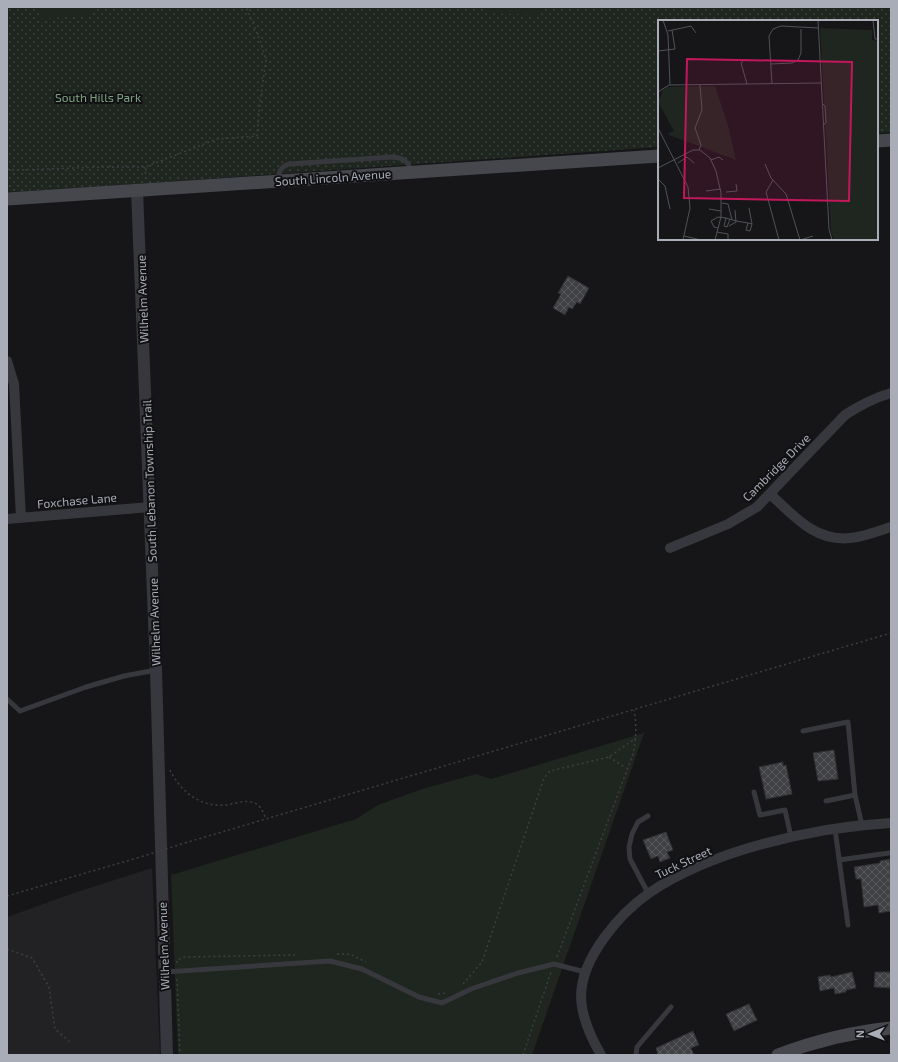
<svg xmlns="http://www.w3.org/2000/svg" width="898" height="1062" viewBox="0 0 898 1062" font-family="'Exo 2',sans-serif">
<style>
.built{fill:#222225}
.green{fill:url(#green-dots)}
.pitch{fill:#1e261f}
.building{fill:url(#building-cross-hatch);stroke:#303034}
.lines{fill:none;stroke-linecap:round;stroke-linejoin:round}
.path{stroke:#3d3f44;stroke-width:1.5;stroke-dasharray:2 3;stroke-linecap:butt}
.service{stroke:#37383d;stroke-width:5}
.minor{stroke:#37383d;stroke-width:10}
.tertiary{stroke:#37383d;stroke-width:12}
.secondary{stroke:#45474d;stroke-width:13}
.path-bridge{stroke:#3d3f44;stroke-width:1.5;stroke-dasharray:2 3;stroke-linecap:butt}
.labels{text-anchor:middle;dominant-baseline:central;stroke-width:4;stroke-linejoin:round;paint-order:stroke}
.park-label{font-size:12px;fill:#7fa381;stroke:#111113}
.street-label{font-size:12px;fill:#a8adb8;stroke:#111113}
.inset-road{fill:none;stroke:#505258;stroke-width:1}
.view{fill:#c2185b;fill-opacity:0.15;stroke:#c2185b;stroke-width:2}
.inset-edge{fill:none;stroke:#a8adb8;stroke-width:2}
</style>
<defs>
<pattern id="green-dots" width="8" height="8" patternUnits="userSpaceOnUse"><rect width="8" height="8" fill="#1e261f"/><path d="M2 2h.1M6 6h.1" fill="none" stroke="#3c433d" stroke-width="1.8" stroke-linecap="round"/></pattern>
<pattern id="building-cross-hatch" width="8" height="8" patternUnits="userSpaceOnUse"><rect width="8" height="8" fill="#404145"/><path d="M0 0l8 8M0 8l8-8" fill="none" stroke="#595a5e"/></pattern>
</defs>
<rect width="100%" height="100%" fill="#161618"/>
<path class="built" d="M152,868L160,1055H7V917L77,892Z"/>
<path class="green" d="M7,7H891V132L877,133V21H659V147L93,187L7,192Z"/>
<path class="pitch" d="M39,7H92V15L39,19Z
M485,7H542L541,15L485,13Z
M644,733L532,1055H178L171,875L356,819L378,805L422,789L476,774L491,779Z"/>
<path class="building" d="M568,276L589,288L580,304L577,302L572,309L569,307L565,315L553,308L561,294L558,293Z
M834,750L838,779L818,781L813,753Z
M783,762V766L786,765L792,794L766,799L759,767Z
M666,832L673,850L667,852L670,858L660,862L658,856L651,859L643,840Z
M890,859L891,911L879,913L878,905L864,907L861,879H856L854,867L880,863V861Z
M852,972L856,988L846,990V992L835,994L834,988L820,991L818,977L830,975L831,977Z
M875,972H891L890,988L874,987Z
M749,1004L757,1020L734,1031L726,1014Z
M693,1031L699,1045L691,1048L694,1055H658L656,1048Z"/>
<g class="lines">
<path class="path" d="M145,167L146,179
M7,169L15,170L103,167H145L217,139L257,136L260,103L266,60L261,43L246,7
M609,757L626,768
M170,770C180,791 200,807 223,805C232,805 242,800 251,802C260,803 263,812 266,819
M185,843L891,633
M7,896L137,858
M7,949L32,958L49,987L55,1029L71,1043
M337,954H350L366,962
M557,957L633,754C636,739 637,725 634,710
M177,963V960L184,957L295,955
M177,979L180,1055
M463,984L482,962L544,778L550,771L609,757L636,738
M438,994L446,993
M523,1055L551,972"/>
<path class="service" d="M278,181C279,172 280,167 289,164L392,157C403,158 408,160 411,171
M7,699L20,711L86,687L124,676L156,670
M803,731L848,722L855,795
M754,792L760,815L785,810L791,837
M826,801L855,795L862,825
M648,816L638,822L632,834L629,847L630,859L648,893
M835,829L848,925
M839,860L889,853
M165,972L330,961L362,969L419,997L442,1003L471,989L518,973L554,964L585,972
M636,1055L637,1047L671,1007"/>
<path class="minor" d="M7,361L14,384L21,518
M770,494C793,515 815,542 850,538C864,537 878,531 891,527
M7,519L150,507
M670,548L728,524L757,507L845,415C860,405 874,398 891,393
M601,1055C575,1010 573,981 604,938C617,920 632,905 649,893C712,850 815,827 891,823"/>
<path class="tertiary" d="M137,190L156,670L167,1055"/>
<path class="secondary" d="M877,141L891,140
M7,199L659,156
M778,1055C815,1041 852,1032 891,1028"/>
<path class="path-bridge" d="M137,858L185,843"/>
</g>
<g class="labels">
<g class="park-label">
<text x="98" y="97">South Hills Park</text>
</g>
<g class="street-label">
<text transform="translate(333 177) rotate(-4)">South Lincoln Avenue</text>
<text transform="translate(142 299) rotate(-92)">Wilhelm Avenue</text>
<text transform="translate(776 467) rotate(-45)">Cambridge Drive</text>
<text transform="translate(149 481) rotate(-92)">South Lebanon Township Trail</text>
<text transform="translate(77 500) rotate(-5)">Foxchase Lane</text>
<text transform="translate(154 622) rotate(-92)">Wilhelm Avenue</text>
<text transform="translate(683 862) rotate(-25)">Tuck Street</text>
<text transform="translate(163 946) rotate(-92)">Wilhelm Avenue</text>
</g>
</g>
<g transform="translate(658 20)">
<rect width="220" height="220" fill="#161618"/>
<path d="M162,8L214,10V20L220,21V220H176L173,212Z" fill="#1e261f"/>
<path d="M57,66L70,105L78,140L11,115L10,113L16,111L0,82L5,70L9,67ZM190,117L217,118V127L190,126ZM191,128L200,130L202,140L191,139Z" fill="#1e261f"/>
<path class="inset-road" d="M5,0L10,15L12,65M160,0L171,209L174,220M215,0L217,19H220M10,11L33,6L38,13M0,31L17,29L14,10M87,39L83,43L89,64M113,44L134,43L140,40L143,33V9M114,64L111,16L115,9L123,6L160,8M0,72L11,65L163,63M165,84L167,86L168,102L166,105M0,108L30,167L32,188L25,220M41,130L43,125L37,108L44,90L42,65M53,140L61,137L65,140M20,143L29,137L36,143M107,144L113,158L128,174L142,220M0,148L35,130H42L52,138L58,151L63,173V197L57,220M0,159L7,166L12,189M115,160L108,172L121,220M48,171L63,169M68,172L79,171L78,164M64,183L70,184L74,200M91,188L94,204M51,189L63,191M68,198L66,206L69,207L72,199M71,206L78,202L77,190M60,208L56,207L53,201L60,197L68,198L78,201L90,203L94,204L92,211L88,210L90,203M59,212L70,214V220M26,216L43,220M142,220L155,216"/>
<path class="view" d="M29,39L194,42L191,181L26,178Z"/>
<rect width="220" height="220" class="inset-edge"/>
</g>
<rect width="898" height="1062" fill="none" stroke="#a8adb8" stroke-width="16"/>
<g transform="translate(870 1034) rotate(269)" stroke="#111113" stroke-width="3" paint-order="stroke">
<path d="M0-3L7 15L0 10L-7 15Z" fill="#a8adb8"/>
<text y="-6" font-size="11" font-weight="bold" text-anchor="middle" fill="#a8adb8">N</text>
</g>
</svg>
